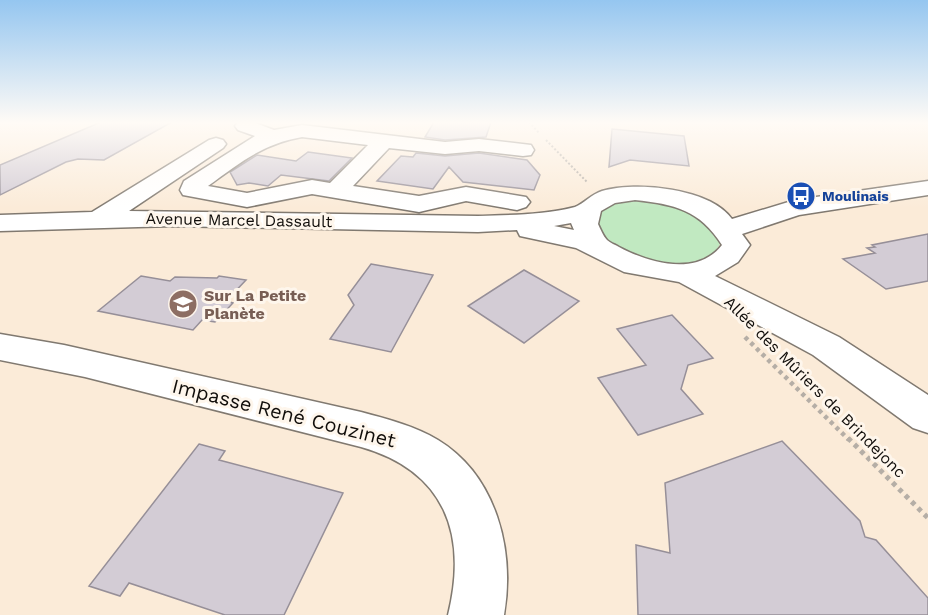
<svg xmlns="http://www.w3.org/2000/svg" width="928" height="615" viewBox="0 0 928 615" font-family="'Work Sans',sans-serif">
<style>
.commercial{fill:#fbebd8}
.green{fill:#c1e9c1}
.building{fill:#d3ccd5;stroke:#968f98;stroke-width:1.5}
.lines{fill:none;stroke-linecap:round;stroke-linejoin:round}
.minor-casing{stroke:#807970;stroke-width:3}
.path-far2{stroke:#b5aea6;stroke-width:2;stroke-dasharray:2 2;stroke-linecap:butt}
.path-far1{stroke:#b5aea6;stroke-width:4.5;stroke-dasharray:4 4;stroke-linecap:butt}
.path{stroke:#b5aea6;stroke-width:5;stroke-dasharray:4.5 4.5;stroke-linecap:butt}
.minor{fill:#fff;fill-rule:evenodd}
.labels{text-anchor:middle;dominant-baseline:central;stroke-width:6;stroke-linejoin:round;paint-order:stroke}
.far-transit-label{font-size:14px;font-weight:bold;fill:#164399;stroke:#fef6ec;text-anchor:start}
.street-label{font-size:16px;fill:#100d0a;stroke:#fef6ec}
.education-label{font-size:16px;font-weight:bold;fill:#785e54;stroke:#fef6ec;text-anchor:start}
.near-street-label{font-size:20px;fill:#100d0a;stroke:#fef6ec}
</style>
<rect width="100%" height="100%" fill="#fef6ec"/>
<path class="commercial" d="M0,122H928V615H0Z"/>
<path class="green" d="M625,199H656L704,216L721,242C705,279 621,263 601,236C598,231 598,223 596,218L603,209Z"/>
<path class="building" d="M101,122H172L104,160L78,159L66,162L0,195V165Z
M434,122H491L486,137L445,140L425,137Z
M612,129L684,136L689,166L630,160L609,167Z
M308,152L352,158L329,181L281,175L268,186L249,183L237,185L230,172L257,155L296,161Z
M416,153L445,156L479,153L527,160L540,175L534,190L463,182L449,167L433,189L377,181L401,156L413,157Z
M928,234V281L886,289L843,259L875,253L867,248L875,247L872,245Z
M371,264L433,275L391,352L330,339L354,305L348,295Z
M524,270L579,301L524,343L468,306Z
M141,276L170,281L175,277L217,278L219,276L246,280L226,301L233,303L215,322L202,320L193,330L98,311Z
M672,315L713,358L688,365L681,389L703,414L638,435L598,378L646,365L617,329Z
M782,441L860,521L865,537L876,540L928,598V615H638L636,545L670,553L665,483Z
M199,444L225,451L219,460L343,493L284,615H225L129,583L120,596L89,586Z"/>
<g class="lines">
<g class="minor-casing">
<path id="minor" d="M238,122H253L274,130L302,125L445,142L479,139L531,145L534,150L531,155L523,156L479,151L445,154L389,148L353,186L419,196L466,187L526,197L530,202L526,207L517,210L466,201L419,212L312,194L247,207L183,195L180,190L184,181L255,136L238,130L235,126ZM302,137L368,145L330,183L312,180L247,193L208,186C240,163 262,144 302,137Z
M216,138L223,140L226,144L223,148L129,211L478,216C510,215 544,215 575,207C583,204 592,194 602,191C636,181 710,188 732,219L795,200L928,181V195L799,215L742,234L750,245L738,262L715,276L839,337L928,395V433L913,428L813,355L679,282L624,272L576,248L520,236L517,230L478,232L173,226L0,231V215L92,212L209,140ZM635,200C674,204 700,210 722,245C697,277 649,263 619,247C616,245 610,243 607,240C603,236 600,228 598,224L601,211L615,203ZM571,223L574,230L554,226Z
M0,334L64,345L361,412C387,419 415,426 438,440C497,476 515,551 504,615H448C468,534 445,471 361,447L85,377L0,360Z"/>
</g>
<path class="path-far2" d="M529,122L539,133
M546,140L587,182"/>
<path class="path-far1" d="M745,337L849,440"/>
<path class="path" d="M848,438L928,518"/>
<use href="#minor" class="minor"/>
</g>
<linearGradient id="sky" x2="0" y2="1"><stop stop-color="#95c6f0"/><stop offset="0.59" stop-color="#fffbf6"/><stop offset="1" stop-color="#fffbf6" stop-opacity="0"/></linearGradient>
<rect width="928" height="208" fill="url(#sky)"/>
<defs>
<g id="bus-disc" transform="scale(1.5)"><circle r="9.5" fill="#1a4fb4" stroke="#fef6ec"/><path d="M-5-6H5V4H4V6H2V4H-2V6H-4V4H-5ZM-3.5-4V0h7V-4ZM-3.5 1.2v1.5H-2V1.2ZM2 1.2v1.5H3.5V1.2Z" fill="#fff"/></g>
<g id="school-disc" transform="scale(1.5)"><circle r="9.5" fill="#8d6e63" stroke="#fef6ec"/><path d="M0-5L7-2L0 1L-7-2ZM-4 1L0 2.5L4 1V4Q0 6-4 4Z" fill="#fff"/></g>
</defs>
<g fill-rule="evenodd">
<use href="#bus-disc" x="801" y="196"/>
<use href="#school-disc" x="183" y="304"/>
</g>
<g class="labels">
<g class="far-transit-label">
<text x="822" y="196">Moulinais</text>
</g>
<g class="street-label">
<text transform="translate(239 220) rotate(1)">Avenue Marcel Dassault</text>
<text transform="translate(815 387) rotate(45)">Allée des Mûriers de Brindejonc</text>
</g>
<g class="education-label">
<text x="204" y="295">Sur La Petite<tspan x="204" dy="18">Planète</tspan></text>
</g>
<g class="near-street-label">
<text transform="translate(284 413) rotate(14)">Impasse René Couzinet</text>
</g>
</g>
</svg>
